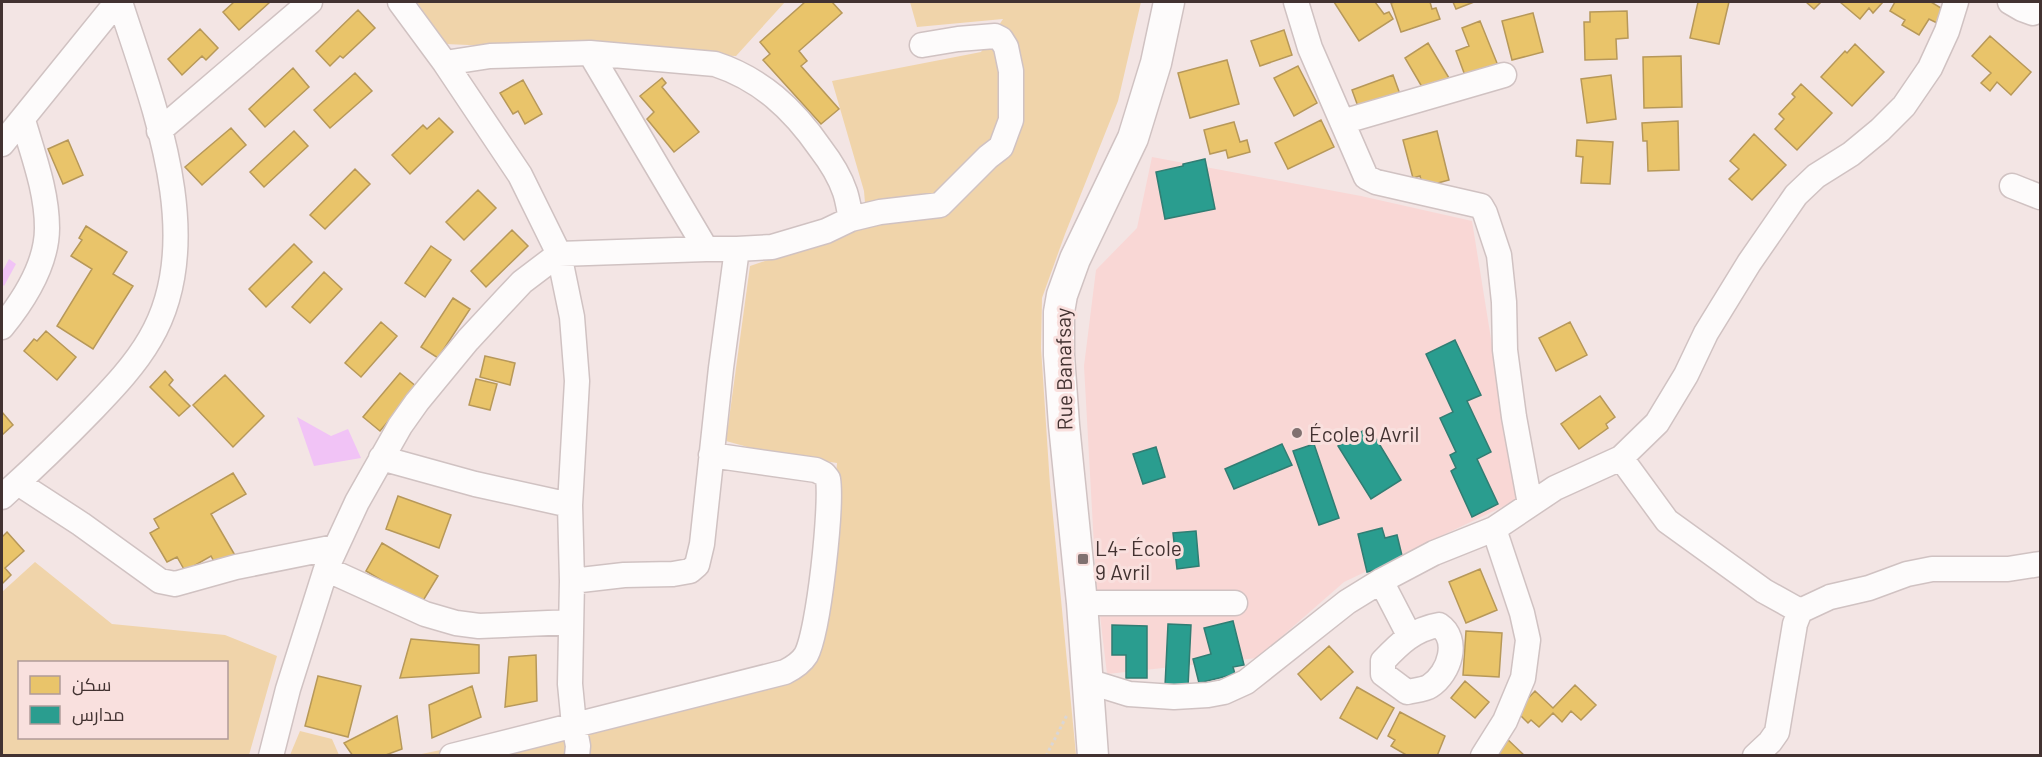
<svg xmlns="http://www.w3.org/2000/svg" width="2042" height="757" viewBox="0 0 2042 757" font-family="Barlow,Cairo,sans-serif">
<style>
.built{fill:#f9d7d5}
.green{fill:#f0d4aa;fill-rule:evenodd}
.water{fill:#f1c3f6}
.homes{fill:#e9c46a;stroke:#b79859;stroke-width:1.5}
.schools{fill:#2a9d8f;stroke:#317d73;stroke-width:1.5}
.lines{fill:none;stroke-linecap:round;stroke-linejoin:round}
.minor-casing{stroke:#d0c2c2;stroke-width:27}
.major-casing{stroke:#d0c2c2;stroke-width:33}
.path{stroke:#dad6d6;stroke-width:3;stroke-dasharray:3 3;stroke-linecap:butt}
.minor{stroke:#fdfbfb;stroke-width:24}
.major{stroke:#fdfbfb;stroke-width:30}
.poi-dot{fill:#807170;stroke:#f9e0de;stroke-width:2}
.labels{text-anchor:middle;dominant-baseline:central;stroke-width:6;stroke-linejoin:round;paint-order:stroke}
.street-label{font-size:21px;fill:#423231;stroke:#f9e0de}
.poi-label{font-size:21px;fill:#423231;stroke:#f9e0de;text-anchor:start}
</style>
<rect width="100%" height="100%" fill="#f3e5e4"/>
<path class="built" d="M1152,157L1361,196L1472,221L1517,500L1344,582L1257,658L1107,674L1096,582L1084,366L1096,270L1137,228Z"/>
<path class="green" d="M417,2H785L736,56L445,44Z
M910,2H1141L1118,101L1065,234L1042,298L1041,348L1050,485L1076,755L412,756L802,674L824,623L837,463L766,452L726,441L750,266L867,227L864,191L832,81L981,52L1003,19L917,27Z
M35,562L112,624L225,635L277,656L249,755H2V592ZM226,662V738H20V662Z
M300,731L332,739L339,755H290Z"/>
<path class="water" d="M9,259L16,264L4,286L2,284V272Z
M297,417L331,436L348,429L361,458L314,466Z"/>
<path class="homes" d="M234,2H270L239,30L223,12Z
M805,2H832L842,13L799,51L807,61L801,66L839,109L821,124L763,60L770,54L760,42Z
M1334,2H1375L1384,14L1389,12L1393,19L1359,41Z
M1395,2H1430L1432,9L1436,8L1440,19L1401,32L1391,3Z
M1453,2H1474L1456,9Z
M1698,2H1729L1719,44L1690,38Z
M1806,2H1821L1814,9Z
M1840,2H1883L1873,13L1869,8L1860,19Z
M1895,2H1931L1946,11L1939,24L1929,19L1919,35L1902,25L1905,20L1890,11Z
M358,10L375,28L343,58L340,56L330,66L316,51Z
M1627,11L1628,38L1616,39L1617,59L1585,60L1584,22H1590V12Z
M1533,13L1543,52L1512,60L1502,21Z
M1480,21L1499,68L1467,81L1456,51L1469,46L1462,28Z
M200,29L218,48L206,60L202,56L182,75L168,59Z
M1284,30L1292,55L1260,66L1251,41Z
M1990,36L2031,72L2011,95L1997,82L1990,91L1981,83L1991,73L1972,56Z
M1428,43L1449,78L1425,92L1405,58Z
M1855,44L1884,72L1852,106L1821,77L1845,51L1847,53Z
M1681,56L1682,107L1644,108L1643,57Z
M1227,60L1239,104L1190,118L1178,73Z
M1298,66L1317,103L1294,116L1274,78Z
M293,68L309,87L265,127L249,109Z
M355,73L372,91L330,128L314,110Z
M1393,75L1401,97L1360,112L1352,90Z
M1611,75L1616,119L1587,123L1581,79Z
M662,78L666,83L662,87L699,132L674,152L647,119L654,112L640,96Z
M523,80L542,114L525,124L518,111L513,114L500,93Z
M1801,84L1832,113L1797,150L1775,129L1784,119L1779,114L1795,97L1792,94Z
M439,118L453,132L410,174L392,155L423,125L427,129Z
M1321,120L1334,147L1288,169L1275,143Z
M1678,121L1679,170L1648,171L1647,141H1643L1642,123Z
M1234,122L1240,142L1247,140L1250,152L1228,158L1226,150L1210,154L1204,130Z
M231,128L246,145L202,185L185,167Z
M294,131L308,146L264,187L250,172Z
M1437,131L1449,180L1423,187L1420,176L1413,178L1403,140Z
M1754,134L1786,165L1752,200L1729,179L1739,169L1730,161Z
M68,140L83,175L63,184L48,149Z
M1577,140L1613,142L1610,184L1581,183L1583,157L1576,156Z
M355,169L370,184L325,229L310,215Z
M478,190L496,208L464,240L446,222Z
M86,226L127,252L113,274L133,286L93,349L57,326L92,269L71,256L82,240L79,238Z
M512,230L528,246L486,287L471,271Z
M294,244L312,262L266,307L249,289Z
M431,246L451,260L425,297L405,283Z
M324,272L342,289L310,323L292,307Z
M453,298L470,309L438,358L421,347Z
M381,322L397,336L361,377L345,363Z
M1570,322L1587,355L1556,371L1539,338Z
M46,331L76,357L57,380L24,351L34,339L37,341Z
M485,356L515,363L510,385L480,377Z
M165,371L173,380L169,385L190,406L179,416L150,387Z
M400,373L417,387L380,431L363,417Z
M225,375L264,416L233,447L193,405Z
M476,379L497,384L490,410L469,405Z
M1600,396L1615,417L1606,424L1608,428L1579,449L1561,424Z
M2,412L13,425L2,435Z
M233,473L246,494L211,514L236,557L217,567L211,556L185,571L177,557L167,562L150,533L159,528L154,519Z
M398,496L451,515L439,548L386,529Z
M7,532L24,551L5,568L11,575L2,584V537Z
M382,543L438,576L421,604L366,571Z
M1480,569L1497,610L1466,623L1449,582Z
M1466,631L1502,633L1499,677L1463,675Z
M411,639L479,645V673L400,678Z
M1329,646L1353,672L1321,700L1298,674Z
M536,655L537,701L505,707L509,657Z
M318,676L361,686L348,737L305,726Z
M1465,681L1489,702L1475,718L1451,698Z
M1575,685L1596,705L1581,720L1571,711L1562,722L1553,713L1539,727L1531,720L1528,723L1516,711L1535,691L1553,708Z
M472,686L481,717L432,738L429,705Z
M1357,687L1394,708L1377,739L1340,718Z
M1400,712L1445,736L1437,756H1408L1391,746L1395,740L1388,736Z
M397,716L402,749L383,756H353L344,743Z
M1504,736L1525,756H1497L1499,754L1493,748Z"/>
<path class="schools" d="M1205,159L1215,209L1165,219L1156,172L1183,166V164Z
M1455,340L1481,395L1467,401L1491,452L1477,459L1498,504L1472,517L1451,471L1456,468L1450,455L1456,452L1440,418L1453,412L1426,354Z
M1369,427L1401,480L1371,499L1338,446Z
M1282,444L1292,465L1234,489L1225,469Z
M1314,444L1339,518L1319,525L1293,451Z
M1156,447L1165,477L1143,484L1133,454Z
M1382,528L1385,538L1397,535L1405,568L1388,567L1367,572L1358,534Z
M1196,531L1199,566L1177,569L1173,533Z
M1233,621L1244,665L1233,667L1235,674L1199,683L1193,659L1211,654L1204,628Z
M1168,624L1191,625L1188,687L1165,686Z
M1112,625L1147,626V678H1126V655H1112Z"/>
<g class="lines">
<g class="minor-casing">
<path id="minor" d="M400,2L445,63L520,175L559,254L572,317L577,381L570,505L572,581L570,684L574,725L578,746L577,756
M1296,2L1310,48L1366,177L1376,182L1481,206L1485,213L1499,255L1504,302L1505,350L1514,417L1530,504
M2010,2L2022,9L2033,13
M590,53L706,249
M445,63L490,56L590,53L715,64C761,79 793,109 820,148C830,161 840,177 845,192C848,201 849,210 851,219
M1342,122L1504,75
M159,131L310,2
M2,144L117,2
M2012,186L2040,197
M2,327C24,300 47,264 47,228C47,191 33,155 23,120
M381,458L475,484L570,505
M1621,458L1667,521L1764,591L1800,611
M18,483L81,524L160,581L175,584L236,567L335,547
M2,497C33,469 63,440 93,409C114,387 135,365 150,339C209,239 152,102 120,2
M326,569L425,614L456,623L479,626L571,622
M572,581L624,575L673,574L690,571L697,565L702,544L721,368L737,249
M1381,581L1409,635
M1082,603H1235
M1439,625C1460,639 1450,673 1430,686C1424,690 1415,690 1407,692L1383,674V661C1399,644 1414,629 1439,625Z
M1087,681L1129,694L1174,697L1208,695L1224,692L1246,682L1347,602L1381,581L1434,553L1494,529L1555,488L1621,458L1657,423L1686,375L1706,333L1749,263L1796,195L1816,176L1851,154L1880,130L1904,106L1930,68L1947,31L1956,2
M271,756L288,689L326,569L357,502L400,426L417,402L468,340L506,299L522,282L559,254L706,249H737L772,247L826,231L851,219L880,212L940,205L988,157L1001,147L1011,120V71L1006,47L1001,39L995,36L958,39L922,45
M452,756L785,672C793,668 801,663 806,655C819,631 832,506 828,479L824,474L816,470L711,455
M1483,756L1505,721L1523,678L1528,640L1522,613L1494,529
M1755,756L1770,742L1777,732L1795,624L1800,611L1830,597L1869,588L1907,574L1932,569H2008L2040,564"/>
</g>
<g class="major-casing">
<path id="major" d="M1093,756L1082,603L1064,425L1059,355V312L1062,295L1075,259L1133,138L1156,63L1169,2"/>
</g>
<path class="path" d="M1046,756L1067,715"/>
<use href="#minor" class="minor"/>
<use href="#major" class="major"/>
</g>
<g class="poi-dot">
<circle cx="1297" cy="433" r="6"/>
<rect x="1077" y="553" width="12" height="12" rx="3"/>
</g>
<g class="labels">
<g class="street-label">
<text transform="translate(1063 369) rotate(-91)">Rue Banafsay</text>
</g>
<g class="poi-label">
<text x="1309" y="433">École 9 Avril</text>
<text x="1095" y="547">L4- École<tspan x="1095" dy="24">9 Avril</tspan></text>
</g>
</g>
<rect width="2042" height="757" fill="none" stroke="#423231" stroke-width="6"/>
<rect x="18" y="661" width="210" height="78" fill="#f9e0de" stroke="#b09a99" stroke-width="1.5"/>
<rect x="30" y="676" width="30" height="18" fill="#e9c46a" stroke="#b09a99" stroke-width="1.5"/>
<text x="72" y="691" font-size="18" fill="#423231">سكن</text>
<rect x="30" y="706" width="30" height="18" fill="#2a9d8f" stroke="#b09a99" stroke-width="1.5"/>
<text x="72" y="721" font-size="18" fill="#423231">مدارس</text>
</svg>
